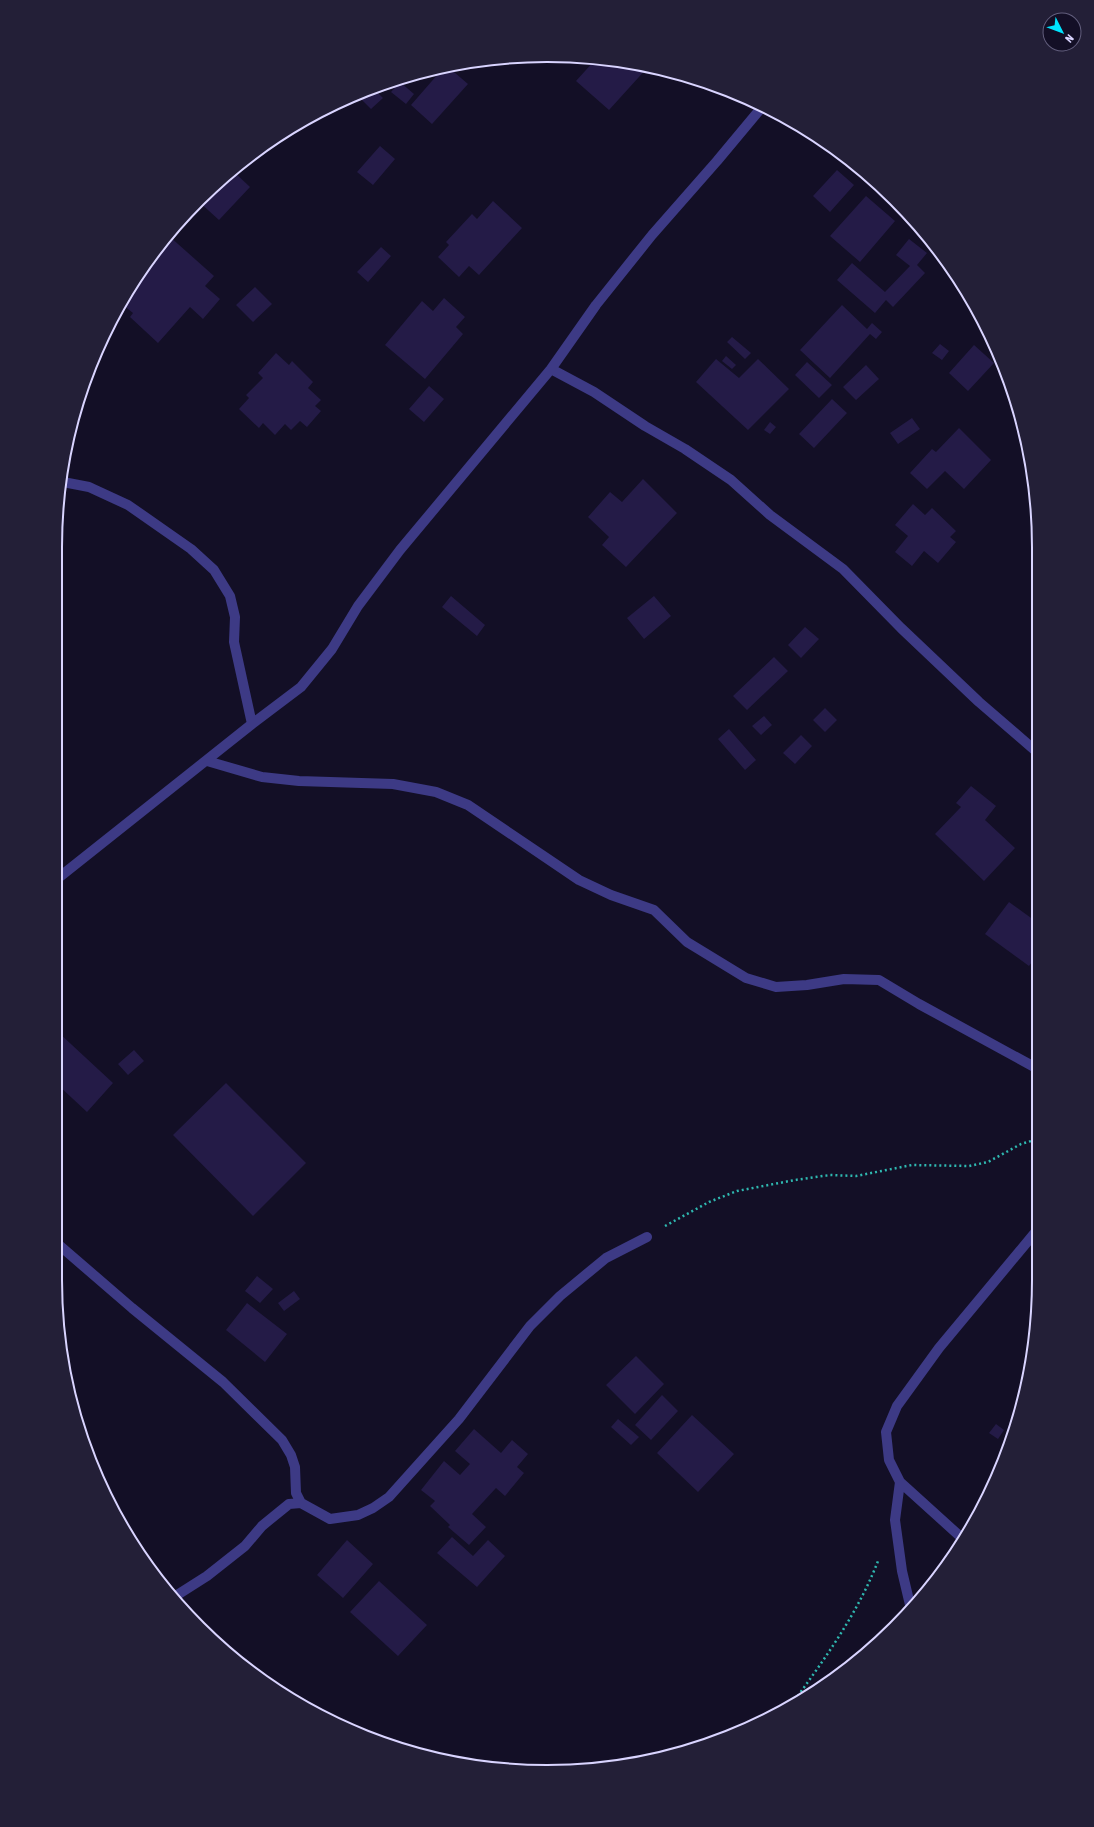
<svg xmlns="http://www.w3.org/2000/svg" width="1094" height="1827" viewBox="0 0 1094 1827" font-family="'Asap Condensed',sans-serif">
<style>
.building{fill:#241b47}
.lines{fill:none;stroke-linecap:round;stroke-linejoin:round}
.path{stroke:#2fb8b0;stroke-width:2.5;stroke-dasharray:2 3;stroke-linecap:butt}
.minor{stroke:#3d3a85;stroke-width:10}
.rim{fill:none;stroke:#d9d4ff;stroke-width:2}
</style>
<rect width="100%" height="100%" fill="#130f26"/>
<path class="building" d="M595,60L643,65L648,67L609,110L576,81Z
M445,66H447L468,84L432,124L411,105Z
M400,82L414,94L406,104L391,92Z
M373,88L383,98L371,109L360,98L368,89Z
M380,146L395,159L373,185L357,172Z
M837,170L854,185L830,212L813,196Z
M233,171L250,187L219,220L198,201L215,186L217,187Z
M866,196L895,221L860,262L830,236Z
M493,201L522,228L479,275L469,266L459,277L438,257L449,245L446,242L472,214L477,219Z
M911,218L918,224L915,226L909,220Z
M169,236L214,276L205,286L220,299L203,319L190,307L158,343L130,317L133,313L123,305L138,273Z
M909,239L927,253L917,265L925,273L893,307L886,300L875,313L837,280L852,263L885,292L910,266L896,255Z
M381,247L391,256L368,282L357,272Z
M255,287L272,304L253,322L236,305Z
M444,298L465,317L456,327L463,334L425,379L385,345L422,301L433,311Z
M842,305L867,329L872,323L882,332L876,339L870,334L830,378L800,350Z
M732,337L751,353L745,359L727,342Z
M940,344L949,351L942,360L932,353Z
M974,345L994,363L968,391L949,373Z
M276,353L289,365L292,361L313,382L308,388L321,400L315,406L321,411L307,427L300,421L291,430L285,424L275,435L263,423L259,428L239,409L249,398L246,395L263,378L258,373Z
M726,356L736,365L732,369L722,361Z
M716,359L739,378L758,359L789,389L748,430L696,382Z
M807,362L832,385L819,398L795,375Z
M866,365L879,379L856,400L843,387Z
M429,386L444,399L424,422L409,409Z
M832,399L847,413L814,448L799,434Z
M912,418L920,429L898,444L890,433Z
M770,422L776,427L770,434L764,430Z
M959,428L991,460L964,489L945,471L927,489L910,473L932,449L936,452Z
M643,479L677,513L626,567L602,545L609,537L588,517L610,492L622,502Z
M913,504L925,515L932,508L956,531L950,537L956,542L938,563L924,551L912,566L895,552L908,536L895,525Z
M451,596L485,625L477,636L442,607Z
M654,596L671,616L644,639L627,618Z
M805,627L819,639L801,658L788,645Z
M774,657L788,671L747,710L733,696Z
M825,708L837,720L825,732L813,720Z
M764,716L772,725L761,735L752,726Z
M729,729L756,760L745,770L718,739Z
M801,735L812,746L795,764L783,753Z
M971,786L996,806L985,820L1015,848L984,881L935,834L961,807L956,803Z
M1009,902L1038,923V954L1029,966L985,934Z
M58,1032L113,1083L87,1112L58,1085Z
M134,1050L144,1061L128,1075L118,1064Z
M226,1083L306,1163L253,1216L173,1135Z
M257,1276L273,1289L260,1303L245,1291Z
M294,1291L300,1299L284,1311L278,1303Z
M247,1303L287,1334L265,1362L226,1330Z
M636,1356L664,1384L635,1414L606,1385Z
M662,1395L678,1411L651,1440L635,1425Z
M692,1415L734,1454L698,1492L657,1453Z
M618,1419L639,1437L631,1445L611,1427Z
M996,1424L1004,1430L998,1439L989,1433Z
M474,1429L501,1453L512,1440L528,1454L517,1467L524,1473L505,1496L496,1488L472,1514L486,1527L469,1545L448,1527L450,1525L430,1506L435,1501L421,1490L444,1461L460,1475L470,1464L455,1451Z
M452,1537L473,1556L488,1540L505,1556L477,1587L437,1553Z
M347,1540L373,1564L343,1598L317,1575Z
M379,1581L427,1625L398,1656L350,1612Z"/>
<g class="lines">
<path class="path" d="M665,1226L709,1202L737,1191L795,1180L830,1175L856,1176L912,1165L969,1166L988,1162L1021,1144L1038,1139
M792,1704C824,1660 858,1613 878,1561"/>
<path class="minor" d="M551,369L594,392L645,426L685,449L731,480L770,515L843,569L901,628L979,702L1038,753
M63,482L89,487L128,505L191,549L214,570L230,596L235,617L234,642L252,724
M207,761L262,777L299,781L393,784L436,792L468,805L579,880L611,895L654,910L687,942L746,978L776,987L807,985L844,979L879,980L919,1004L1038,1069
M57,879L252,724L301,687L332,649L358,606L400,550L551,369L596,305L652,235L717,161L762,107
M59,1245L132,1308L223,1382L282,1440L291,1455L295,1467L296,1493L301,1503
M900,1482L895,1520L902,1571L911,1609
M963,1539L900,1482L889,1460L886,1432L897,1406L939,1348L1038,1229
M174,1597L207,1576L245,1546L262,1526L289,1504L301,1503L330,1519L358,1515L373,1508L389,1497L459,1419L530,1326L560,1296L606,1258L647,1237"/>
</g>
<path d="M0 0H1094V1827H0ZM547 62H547A485 485 0 0 1 1032 547V1280A485 485 0 0 1 547 1765H547A485 485 0 0 1 62 1280V547A485 485 0 0 1 547 62Z" fill="#231f37" fill-rule="evenodd"/>
<path class="rim" d="M547 62H547A485 485 0 0 1 1032 547V1280A485 485 0 0 1 547 1765H547A485 485 0 0 1 62 1280V547A485 485 0 0 1 547 62Z"/>
<g transform="translate(1062 32) rotate(132)"><circle r="19" fill="#130f26" stroke="#625e7d"/>
<path d="M0-3L7 15L0 10L-7 15Z" fill="#00e5ff"/>
<text y="-6" font-size="11" font-weight="bold" text-anchor="middle" fill="#d9d4ff">N</text>
</g>
</svg>
